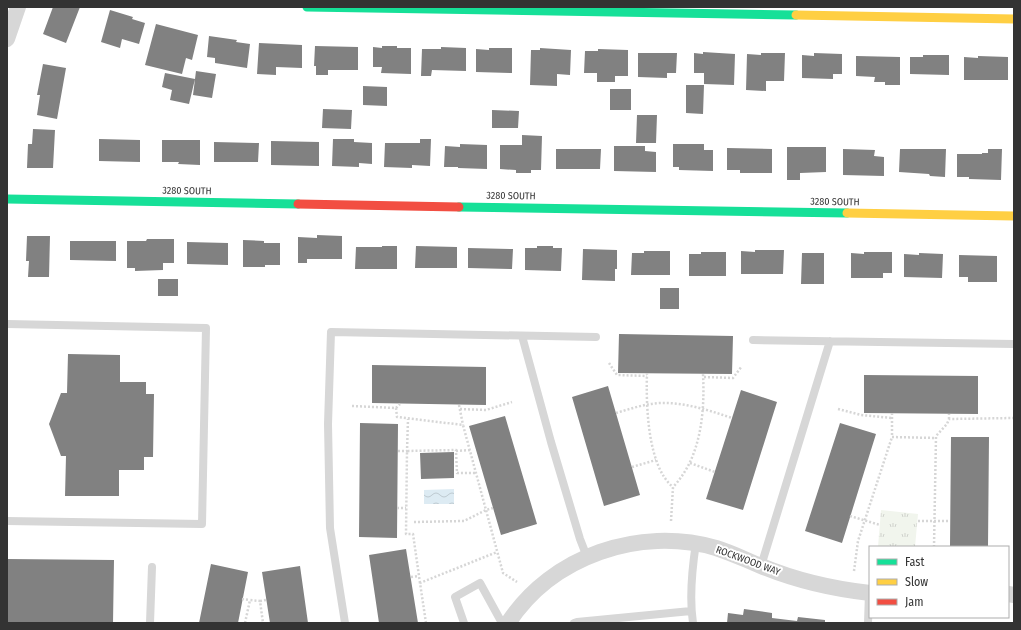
<svg xmlns="http://www.w3.org/2000/svg" width="1021" height="630" viewBox="0 0 1021 630" font-family="'Fira Sans Condensed',sans-serif">
<style>
.park{fill:url(#park-tufts)}
.water{fill:url(#water-waves)}
.building{fill:#818181}
.lines{fill:none;stroke-linecap:round;stroke-linejoin:round}
.path{stroke:#d6d6d6;stroke-width:2.5;stroke-dasharray:2 2;stroke-linecap:butt}
.lane{stroke:#d7d7d7;stroke-width:8}
.street{stroke:#d7d7d7;stroke-width:16}
.fast{stroke:#16e098;stroke-width:9}
.slow{stroke:#ffcf43;stroke-width:9}
.jam{stroke:#f24e42;stroke-width:9}
.labels{text-anchor:middle;dominant-baseline:central;stroke-width:4;stroke-linejoin:round;paint-order:stroke}
.street-label{font-size:10px;fill:#333;stroke:#fff}
</style>
<defs>
<pattern id="park-tufts" width="24" height="20" patternUnits="userSpaceOnUse"><rect width="24" height="20" fill="#f1f5ed"/><path d="M3 7l-1-3M5 7V3M7 7l1-3M15 17l-1-3M17 17v-4M19 17l1-3" fill="none" stroke="#cfd2cc"/></pattern>
<pattern id="water-waves" width="16" height="10" patternUnits="userSpaceOnUse"><rect width="16" height="10" fill="#ddebf3"/><path d="M0 5q4-4 8 0t8 0" fill="none" stroke="#becad1"/></pattern>
</defs>
<rect width="100%" height="100%" fill="#fff"/>
<path class="park" d="M881,510L918,514L915,547H878Z"/>
<path class="water" d="M454,489V504H424V490Z"/>
<path class="building" d="M53,7H80L66,43L43,34Z
M110,10L133,17L132,19L145,23L139,44L122,39L120,48L101,42Z
M156,24L198,35L192,60L186,58L182,74L145,65Z
M209,36L237,40L236,42L250,44L247,68L215,63V58L207,57Z
M259,43L302,45V68L276,67V75L257,74Z
M315,46L358,47V70H328V75H316V66H314Z
M382,46H397V48H411V74L381,73L382,67H373V47L382,48Z
M441,47L466,48V71L432,70L431,76H421L422,49H441Z
M489,48H512V73L476,72V49L489,50Z
M540,48L571,50L570,75L557,74V86L530,85L531,50H540Z
M598,49L628,50V76H615V82H597V73H584L585,51H598Z
M703,52L735,54L734,85L704,84V73H694V53L703,54Z
M638,53H677L676,73H667V78L638,77Z
M761,53H785L784,81H766V91L746,90L747,54L761,55Z
M814,53L842,54V74H833V79L802,78V55L814,56Z
M923,55H949V75L910,74V57H923Z
M856,56L900,57V85H885V82H874L875,77L856,76Z
M978,56L1008,57V80H964V57L978,58Z
M43,64L66,68L57,119L37,115L40,95H37Z
M196,71L216,74L212,98L193,95Z
M165,73L195,79L189,104L170,100L172,90L162,87Z
M686,85H704L703,114L686,113Z
M363,86L387,87V106L363,105Z
M610,89H631V110H610Z
M323,109L352,110L351,129L322,128Z
M492,110L519,111L518,128H492Z
M637,115H657L656,143H636Z
M33,129L55,130L53,168H27L28,144H32Z
M522,135L542,136L541,170H531V173H516V170L500,169V145H522Z
M99,139L140,140V162L99,161Z
M333,139H354V142L372,143V164L359,163V167L332,166Z
M420,139H431L430,166L412,165V168L384,167L385,143H420Z
M162,140H200V165L178,164L179,162H162Z
M271,141L319,142V166L271,165Z
M214,142L259,143L258,162H214Z
M460,144L487,145V169L458,168V167H444L445,146L460,147Z
M673,144H704V150H713V171L679,170V167H673Z
M614,146H645V151L656,152V172L614,171Z
M787,147H826V172L800,173V180H787Z
M727,148L772,149V173H740V170H727Z
M556,149H601L600,169H556Z
M843,149L875,150L874,156L884,157V176L843,175Z
M900,149H946L945,177L930,176L929,174L899,172Z
M988,149H1002L1001,180L969,179V177H957V154H982V153H988Z
M317,235L342,236V259H307V263H298V237L317,238Z
M27,236H50L49,277H28L29,261H26Z
M147,239H174V263H163V270L135,271V268H127V241H146Z
M243,240L264,241V243H280V265H265V267H243Z
M70,241H116V261L70,260Z
M187,242L228,243V265L187,264Z
M382,246H397V269H355L356,247H382Z
M416,246L457,247V268H415Z
M537,246H553V248H562L561,271L525,270V248H537Z
M468,248L513,249L512,269L468,268Z
M583,249L617,250V269H615V281L582,280Z
M755,250H784L783,274H741V251L755,252Z
M644,251H670V275H631L632,253H644Z
M701,252H726V276H689V254H701Z
M864,252H892V273H883V278H851V253L864,254Z
M802,253H824V284H801Z
M919,253L943,254L942,278L904,277V254L919,255Z
M959,255L997,256V282H968V277H959Z
M158,279H178V296H158Z
M660,288H679V309H660Z
M619,334L733,336L732,374L618,373Z
M68,354L120,355V382H146V394H154L153,457H144V470H119V496H65L66,456H61L49,424L61,393H67Z
M372,365L486,367V405L372,403Z
M864,375L978,376V414L864,413Z
M608,386L640,495L604,506L572,397Z
M741,390L777,402L743,510L706,499Z
M505,416L537,524L501,535L469,426Z
M360,423L398,424L397,538L359,537Z
M840,423L876,434L842,543L805,531Z
M951,437H989L988,547H950Z
M454,452V478L421,479L420,453Z
M406,549L418,623H379L369,555Z
M7,559L114,560L113,623H7Z
M211,564L248,572L238,623H199Z
M300,566L308,623H270L262,572Z
M744,609L772,613V618L797,621L798,617L825,620V623H727L728,613L743,615Z"/>
<g class="lines">
<path class="path" d="M609,363L617,375L647,376
M647,373C646,403 647,466 673,487
M704,377L733,378L742,366
M459,405L463,425
M352,406L396,408L397,417L463,425L503,573L517,582
M396,408L400,404
M460,409L486,410L512,402
M838,409L861,415L892,418
M616,413C630,409 644,404 659,403C684,402 708,410 732,418
M892,413V437L936,438
M949,419V414
M470,450L456,451L457,473H476
M398,451H407L408,419
M690,463L715,472
M632,467L656,460
M397,508H406
M850,516L880,525
M671,521L673,487C701,458 705,412 703,374
M918,521H950
M414,522L464,521L486,510L493,508
M934,547L936,436L947,424L949,419L1014,418
M854,571L858,541L892,437
M411,577L419,576
M420,583L413,534H406L407,451L456,450V451
M242,599L250,600
M260,601L266,600
M245,623L250,600L260,601L263,623
M426,623L420,583L497,552"/>
<path class="lane" d="M7,324L206,328L202,524L7,521
M522,336L551,442L580,539L587,557
M753,340L1014,344
M761,566L830,341
M150,623L152,567
M345,623L330,528L328,424L331,332L596,337
M464,623L455,597L480,583L502,623
M574,623L577,622L691,611
M693,623C689,597 692,569 696,543
M868,623L869,593"/>
<path class="street" d="M7,39L18,7
M1008,594L1014,595
M508,623C552,556 639,526 716,548C732,553 746,560 761,566C795,580 833,589 870,593"/>
<path class="fast" d="M307,7L796,15
M7,199L298,204
M459,207L847,213"/>
<path class="slow" d="M796,15L1014,19
M847,213L1014,216"/>
<path class="jam" d="M298,204L459,207"/>
</g>
<g class="labels">
<g class="street-label">
<text transform="translate(187 191) rotate(1)">3280 SOUTH</text>
<text transform="translate(511 196) rotate(1)">3280 SOUTH</text>
<text transform="translate(835 202) rotate(1)">3280 SOUTH</text>
<text transform="translate(748 561) rotate(20)">ROCKWOOD WAY</text>
</g>
</g>
<rect width="1021" height="630" fill="none" stroke="#333333" stroke-width="16"/>
<rect x="869" y="546" width="140" height="72" fill="#ffffff" stroke="#adadad"/>
<rect x="877" y="559" width="20" height="6" fill="#16e098" stroke="#adadad"/>
<text x="905" y="566" font-size="12" fill="#333333">Fast</text>
<rect x="877" y="579" width="20" height="6" fill="#ffcf43" stroke="#adadad"/>
<text x="905" y="586" font-size="12" fill="#333333">Slow</text>
<rect x="877" y="599" width="20" height="6" fill="#f24e42" stroke="#adadad"/>
<text x="905" y="606" font-size="12" fill="#333333">Jam</text>
</svg>
